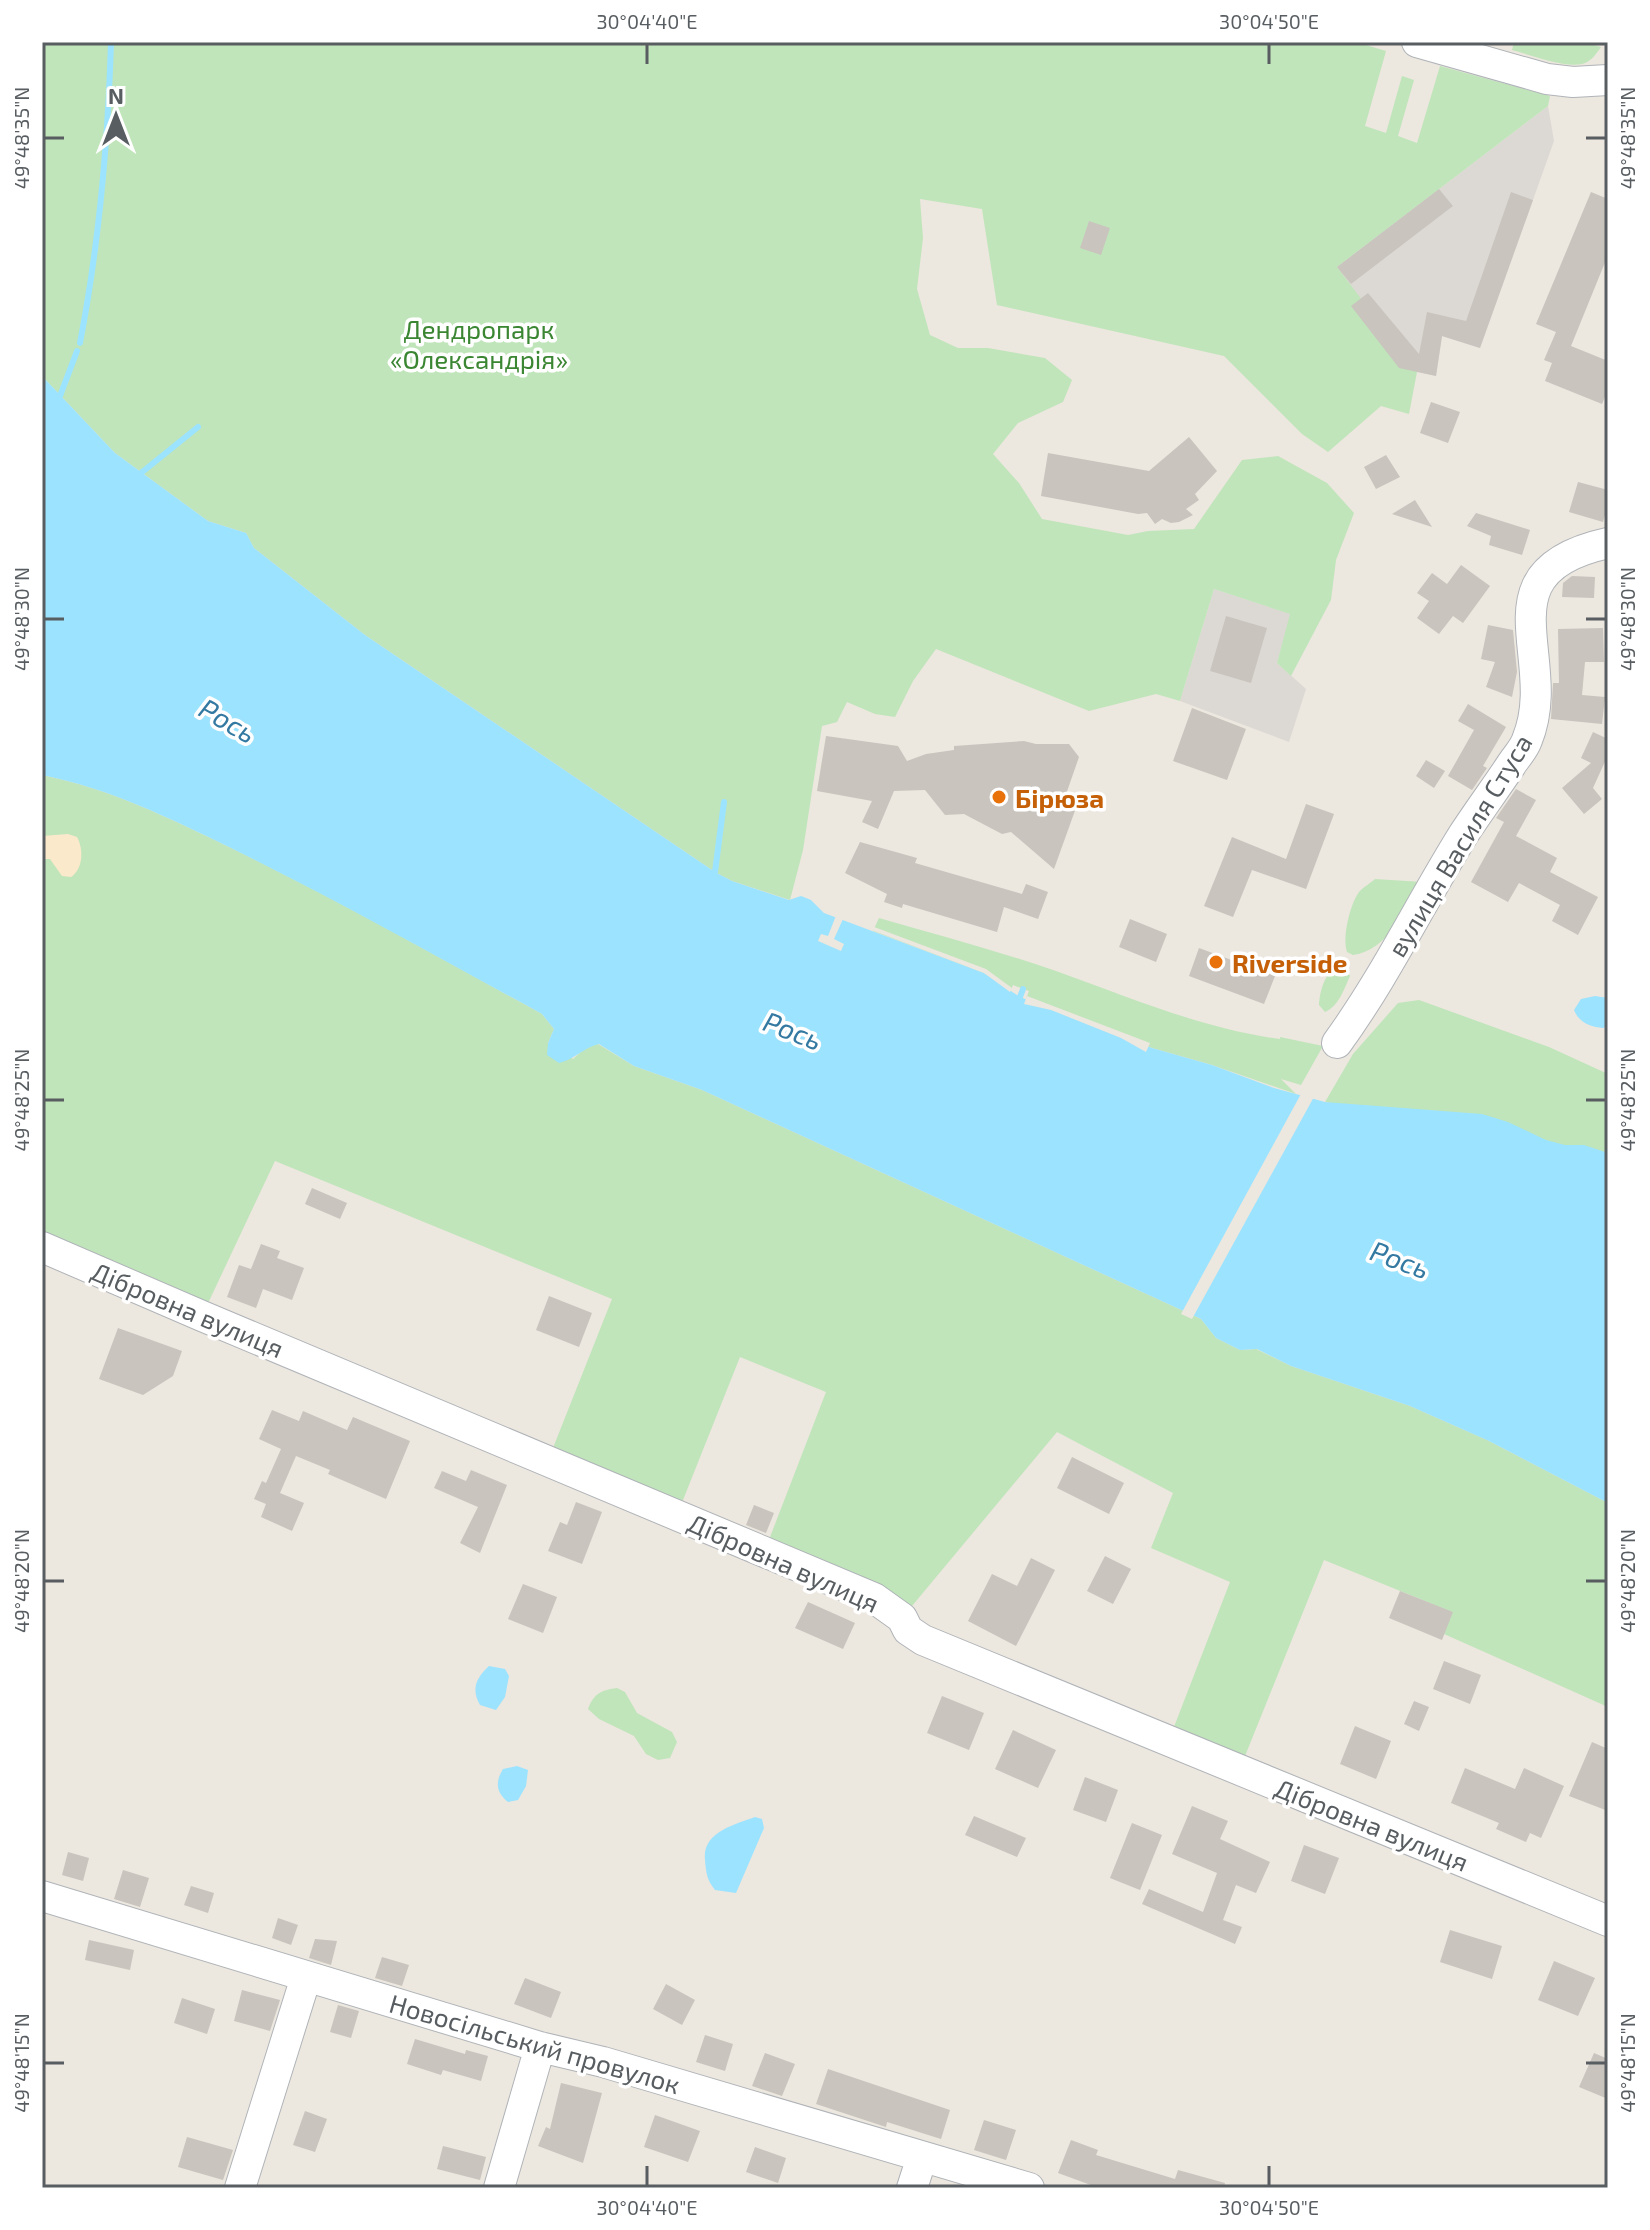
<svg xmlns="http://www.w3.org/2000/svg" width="1650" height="2230" viewBox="0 0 1650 2230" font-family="'Exo 2',sans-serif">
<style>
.industrial{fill:#dcd9d4}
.green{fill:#c0e5ba}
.sand{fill:#fbe9cb}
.water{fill:#9ce3ff}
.pier{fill:#ece7df}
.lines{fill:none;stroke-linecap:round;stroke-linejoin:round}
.stream{stroke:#9ce3ff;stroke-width:6}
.building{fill:#c9c4be}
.minor-casing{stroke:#b0b4b8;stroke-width:32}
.minor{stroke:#fff;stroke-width:30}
.ticks{fill:none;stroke:#585d61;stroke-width:3}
.food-dot{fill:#e8710a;stroke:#fff;stroke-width:3}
.labels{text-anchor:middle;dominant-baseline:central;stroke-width:7;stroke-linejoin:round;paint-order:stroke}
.park-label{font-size:26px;fill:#3b8632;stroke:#fff}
.food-label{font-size:26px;font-weight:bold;fill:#c56008;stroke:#fff;text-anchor:start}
.street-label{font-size:26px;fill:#585d61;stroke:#fff}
.water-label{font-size:28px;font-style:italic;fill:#3379a1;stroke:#fff}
.neatline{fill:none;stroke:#585d61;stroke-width:3}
.ticks-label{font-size:20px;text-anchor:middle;fill:#585d61}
</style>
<rect width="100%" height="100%" fill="#ece7df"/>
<path class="industrial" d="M1548,106L1554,141L1480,348L1442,336L1436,376L1399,368L1337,267Z
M1214,589L1291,614L1277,663L1306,689L1289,742L1180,701Z"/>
<path class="green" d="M42,42H1356L1386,51L1365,126L1386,133L1402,76L1414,80L1398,136L1417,143L1440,66L1550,96L1548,106L1337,267L1417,372L1409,414L1381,406L1328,452L1302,434L1224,356L997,305L982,209L920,199L923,238L917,289L930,335L958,348H988L1045,358L1072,380L1063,402L1018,423L993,454L1019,483L1042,519L1128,535L1148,531L1194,529L1242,460L1278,456L1327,483L1354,513L1336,560L1331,600L1291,676L1277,663L1290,614L1214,589L1180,701L1156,694L1089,711L936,649L913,681L895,717L875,714L847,702L837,722L822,726L803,850L790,900L732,881L715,872L365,635L254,548L246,533L208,521L115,453L42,376Z
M1514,42H1584L1601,47C1596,54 1591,62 1582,64C1564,68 1531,55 1512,50Z
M42,775C108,788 169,818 229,847C336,899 438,957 542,1014L554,1029L548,1043L573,1059L586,1047L598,1044L634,1066L702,1090L1201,1319L1216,1338L1240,1350L1256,1349L1291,1366L1410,1406L1489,1441L1608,1503V1707L1444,1634L1452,1612L1324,1560L1243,1761L1172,1732L1230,1582L1151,1548L1173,1493L1057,1432L902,1618L765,1550L826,1392L740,1357L681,1505L551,1453L612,1299L275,1161L202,1316L42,1247Z
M1375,879L1423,882C1405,909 1389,950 1353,955L1347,952C1342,938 1350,904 1359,892C1363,887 1371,883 1375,879Z
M879,918C938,935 998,951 1056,971C1129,997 1203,1029 1280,1039V1037L1323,1046L1301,1085L1281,1079L1296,1094L1212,1065L1152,1048L1026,999L1029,991L1013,985L1010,992L984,973L873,931Z
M1337,967L1346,970L1350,976C1344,989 1339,1006 1325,1012L1319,1005C1320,991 1324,974 1337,967Z
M1419,1000L1549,1047L1608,1074V1194L1395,1115L1325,1102L1353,1054L1398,1003Z
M617,1688L625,1692L637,1713L672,1732L677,1742L670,1758L658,1760L646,1754L634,1736L599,1719L588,1709C594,1693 602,1690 617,1688Z"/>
<path class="sand" d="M68,834L77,837C84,850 83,869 71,877L62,876L50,859H42V836Z"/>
<path class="water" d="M42,376L115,453L208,521L246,533L254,548L365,635L715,872L732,881L789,900L801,896L811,900L824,913L984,973L1020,997L1152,1048L1212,1065L1274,1088L1325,1102L1482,1114L1508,1122L1546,1140L1565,1145H1584L1608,1153V1503L1489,1441L1410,1406L1291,1366L1257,1349L1240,1350L1216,1338L1201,1319L702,1090L634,1066L599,1044C583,1048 575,1059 559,1063L547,1055L548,1043L554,1029L542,1014C438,957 335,899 229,847C169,818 108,788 42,775Z
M1595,996L1608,998V1026L1603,1028C1591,1027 1579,1023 1574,1010L1581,999Z
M489,1666L505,1669L509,1676L505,1697L496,1710L480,1705C471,1689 476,1678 489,1666Z
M517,1766L528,1770L526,1786L518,1800L508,1802C496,1792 495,1782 503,1769Z
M755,1817L762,1819L764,1828L736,1893L715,1890C707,1880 706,1873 705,1860C702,1832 734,1825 755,1817Z"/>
<path class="pier" d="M837,913L986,969L1012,988L1010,992L984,973L843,919L834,939L844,944L841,951L818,941L821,934L828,936Z
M1027,996L1150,1043L1146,1052L1121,1038L1051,1010L1024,1004Z
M1302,1092L1315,1095L1192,1319L1181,1314Z"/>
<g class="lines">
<path class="stream" d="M80,343C99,244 108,143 111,42
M60,396L77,351
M141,473L198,427
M715,872L724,802
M1020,997L1023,989"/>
</g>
<path class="building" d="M1439,189L1453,206L1351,284L1337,267Z
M1511,192L1533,200L1480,348L1442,336L1436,376L1399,368L1351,306L1368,293L1419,354L1427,312L1466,321Z
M1591,192L1608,199V255L1571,346L1608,361V389L1602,404L1545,381L1552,363L1544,360L1556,332L1536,324Z
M1089,221L1110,228L1101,255L1080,248Z
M1431,402L1460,412L1448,443L1420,433Z
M1189,437L1217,471L1195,494L1199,500L1186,509L1193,515L1179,522L1171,523L1162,519L1155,524L1147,513L1138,514L1041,496L1048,453L1149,471Z
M1386,455L1400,477L1376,489L1364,467Z
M1578,482L1608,490V504L1603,522L1569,512Z
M1415,500L1432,527L1392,514Z
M1476,513L1530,530L1522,555L1489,545L1491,536L1467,526Z
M1461,565L1490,586L1463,623L1453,616L1439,634L1417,618L1429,601L1417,593L1432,573L1447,584Z
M1572,576L1595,577L1594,598L1562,597L1563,583Z
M1226,616L1267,628L1251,683L1210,671Z
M1488,625L1513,630L1517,672L1512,697L1486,687L1495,662L1481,659Z
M1603,628L1604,662H1585L1582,695L1605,697L1602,724L1551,719L1553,683H1559L1558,629Z
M1468,704L1506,727L1483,766L1487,768L1472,790L1448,776L1474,730L1458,721Z
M1192,708L1246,729L1227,780L1173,761Z
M1593,732L1608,739V755L1593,788L1602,799L1584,814L1562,788L1591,763L1581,758Z
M826,736L898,746L907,761L926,754L954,750V746L1024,741L1036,744H1069L1079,757L1064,800L1077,805L1054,869L1011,832L1002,834L964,814L945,815L925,790L894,791L878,829L862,822L872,801L817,791Z
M1426,760L1445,771L1434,788L1416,776Z
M1516,789L1536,800L1516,836L1557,858L1550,872L1598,897L1578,935L1552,921L1560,905L1519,883L1508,902L1471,882L1504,822L1496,818Z
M1306,804L1334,814L1306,889L1252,870L1233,917L1204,906L1232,837L1286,859Z
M860,842L917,858L915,863L1022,894L1026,884L1048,892L1038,919L1004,907L997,932L903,904L902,908L884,902L887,894L845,873Z
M1130,919L1167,934L1156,962L1119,947Z
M1199,948L1275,976L1264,1004L1189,976Z
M312,1188L347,1203L340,1219L305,1204Z
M261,1244L280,1251L277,1258L304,1268L292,1300L263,1289L256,1308L227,1297L239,1265L251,1269Z
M549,1296L592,1313L579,1347L536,1330Z
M118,1328L182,1351L173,1376L143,1395L99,1379Z
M272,1410L299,1421L303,1411L347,1430L353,1417L410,1441L386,1499L328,1474L330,1470L296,1456L280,1493L304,1503L292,1531L261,1517L266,1504L254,1499L262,1481L266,1483L281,1449L259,1439Z
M1072,1457L1124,1483L1109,1514L1057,1488Z
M471,1470L507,1485L480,1553L460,1543L478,1507L434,1488L442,1471L466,1481Z
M576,1502L602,1512L582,1564L548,1551L560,1522L567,1525Z
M754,1505L774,1513L766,1533L746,1525Z
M1105,1556L1131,1569L1113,1604L1087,1591Z
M1031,1558L1055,1570L1016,1646L968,1621L992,1574L1017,1586Z
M523,1584L557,1597L543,1633L508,1619Z
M1400,1591L1453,1612L1442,1640L1389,1618Z
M808,1602L855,1623L843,1649L795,1628Z
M1444,1661L1481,1675L1470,1704L1433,1689Z
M942,1696L984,1713L969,1750L927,1733Z
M1414,1701L1429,1707L1419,1731L1404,1724Z
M1355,1726L1391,1741L1376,1779L1340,1764Z
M1013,1730L1056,1750L1038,1788L995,1769Z
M1592,1742L1608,1749V1811L1569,1796Z
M1465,1768L1515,1789L1524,1768L1564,1786L1541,1838L1530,1833L1526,1842L1496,1829L1499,1823L1451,1803Z
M1085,1777L1118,1790L1106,1822L1073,1810Z
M1192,1806L1228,1821L1220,1839L1270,1862L1256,1893L1236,1885L1223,1920L1242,1927L1235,1944L1142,1904L1149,1889L1203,1912L1217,1873L1172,1854Z
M974,1816L1026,1838L1017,1857L965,1835Z
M1132,1823L1162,1835L1140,1890L1110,1878Z
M1304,1845L1339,1858L1325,1894L1291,1881Z
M68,1852L89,1858L83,1881L62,1875Z
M123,1870L149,1878L140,1907L114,1899Z
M191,1886L214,1893L208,1913L184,1905Z
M278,1918L298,1925L291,1945L272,1938Z
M1450,1930L1502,1946L1492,1979L1440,1962Z
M315,1939L337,1941L331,1965L309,1958Z
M89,1940L134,1950L130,1970L85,1960Z
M382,1957L409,1965L402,1986L375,1978Z
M1554,1961L1595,1978L1578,2016L1538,2000Z
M525,1978L561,1992L551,2018L514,2004Z
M666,1984L695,2000L682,2025L653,2009Z
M242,1990L280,2000L270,2031L234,2021Z
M182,1998L215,2009L207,2034L174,2023Z
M338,2005L359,2011L351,2038L330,2032Z
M705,2035L733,2044L725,2071L696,2062Z
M415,2039L465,2054L466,2050L488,2056L481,2081L443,2070L441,2075L407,2064Z
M765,2053L795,2064L782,2096L752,2086Z
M1594,2053L1608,2059V2099L1579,2087Z
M828,2069L950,2110L941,2139L887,2122L886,2127L816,2104Z
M561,2083L602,2093L583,2163L538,2146L546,2127L550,2129Z
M305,2111L327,2119L315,2152L293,2145Z
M655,2115L700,2131L688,2162L644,2147Z
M984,2120L1016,2130L1006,2160L974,2150Z
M187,2137L233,2150L223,2180L178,2167Z
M1071,2140L1098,2150L1096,2155L1175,2179L1178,2170L1225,2183L1224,2188H1099L1058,2173Z
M443,2146L486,2157L480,2180L437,2169Z
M755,2147L786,2158L778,2183L746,2172Z"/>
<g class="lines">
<g class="minor-casing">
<path id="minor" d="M1417,42L1547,79L1573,82L1608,80
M1337,1043C1385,977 1420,904 1463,835C1478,812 1495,789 1511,765C1516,757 1524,749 1527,740C1561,658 1476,572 1608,543
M42,1247L202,1316L874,1598L902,1618L908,1630L923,1640L1608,1921
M42,1896L540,2047L603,2062L1029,2188
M240,2188L306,1977
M499,2188L540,2047
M912,2188L922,2157"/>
</g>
<use href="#minor" class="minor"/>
</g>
<path class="ticks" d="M647,44V64M1269,44V64M44,138H64M1586,138H1606M44,619H64M1586,619H1606M44,1100H64M1586,1100H1606M44,1581H64M1586,1581H1606M44,2063H64M1586,2063H1606M647,2166V2186M1269,2166V2186"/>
<g class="food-dot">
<circle cx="999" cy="797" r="8"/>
<circle cx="1216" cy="962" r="8"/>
</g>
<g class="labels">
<g class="park-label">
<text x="479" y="328">Дендропарк<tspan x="479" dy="30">«Олександрія»</tspan></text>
</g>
<g class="food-label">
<text x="1015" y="797">Бірюза</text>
<text x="1232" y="962">Riverside</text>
</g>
<g class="street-label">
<text transform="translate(1459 845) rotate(-59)">вулиця Василя Стуса</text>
<text transform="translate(188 1309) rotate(23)">Дібровна вулиця</text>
<text transform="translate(784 1562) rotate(24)">Дібровна вулиця</text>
<text transform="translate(1372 1824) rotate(22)">Дібровна вулиця</text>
<text transform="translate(535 2043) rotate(16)">Новосільський провулок</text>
</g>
<g class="water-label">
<text transform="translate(228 720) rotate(30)">Рось</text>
<text transform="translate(793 1030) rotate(21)">Рось</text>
<text transform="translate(1400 1259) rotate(20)">Рось</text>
</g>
</g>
<rect width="1650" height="2230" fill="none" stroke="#ffffff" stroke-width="88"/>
<g transform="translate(116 116)" stroke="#ffffff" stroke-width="6" paint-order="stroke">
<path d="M0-6L14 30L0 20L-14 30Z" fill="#585d61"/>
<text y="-12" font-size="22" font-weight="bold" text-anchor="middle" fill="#585d61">N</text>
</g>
<rect x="44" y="44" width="1562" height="2142" class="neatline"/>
<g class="ticks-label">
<text x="647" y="29">30°04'40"E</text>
<text x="1269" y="29">30°04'50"E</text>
<text transform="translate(22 138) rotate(-90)" y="7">49°48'35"N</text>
<text transform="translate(1628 138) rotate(-90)" y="7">49°48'35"N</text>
<text transform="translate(22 619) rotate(-90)" y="7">49°48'30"N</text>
<text transform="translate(1628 619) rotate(-90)" y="7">49°48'30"N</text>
<text transform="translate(22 1100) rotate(-90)" y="7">49°48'25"N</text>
<text transform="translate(1628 1100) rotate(-90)" y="7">49°48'25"N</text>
<text transform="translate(22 1581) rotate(-90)" y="7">49°48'20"N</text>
<text transform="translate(1628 1581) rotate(-90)" y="7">49°48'20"N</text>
<text transform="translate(22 2063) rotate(-90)" y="7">49°48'15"N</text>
<text transform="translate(1628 2063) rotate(-90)" y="7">49°48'15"N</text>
<text x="647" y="2215">30°04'40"E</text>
<text x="1269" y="2215">30°04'50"E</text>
</g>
</svg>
